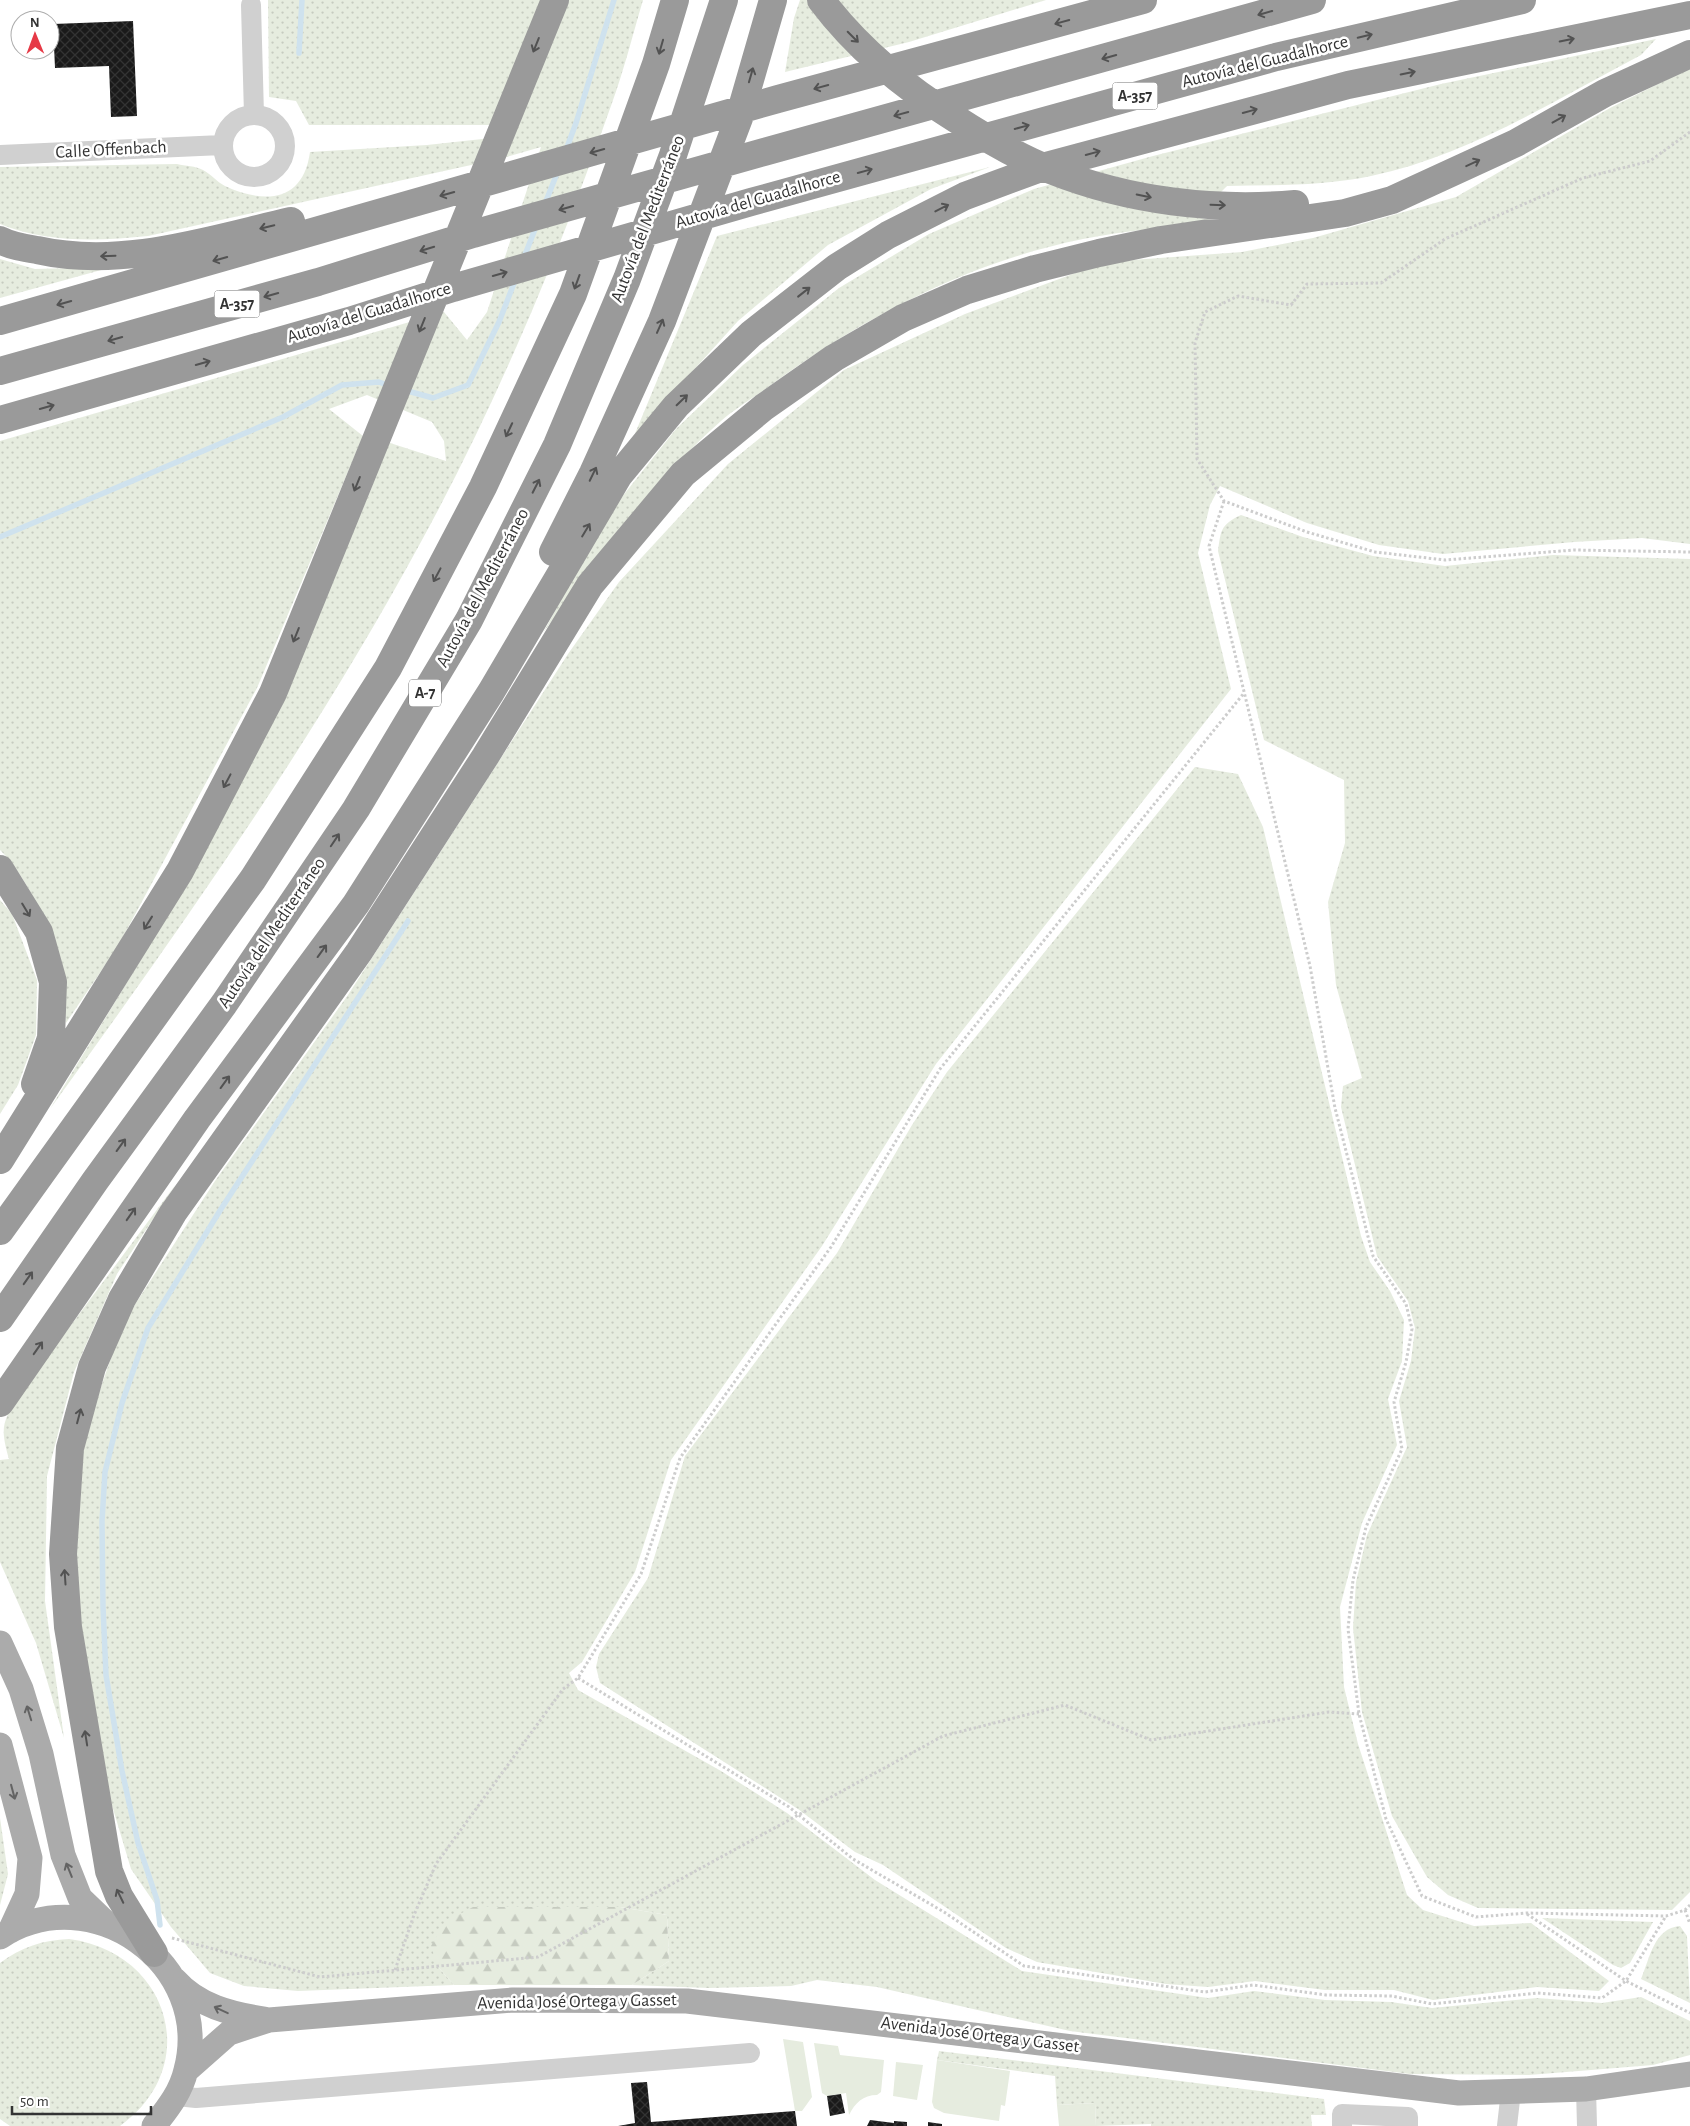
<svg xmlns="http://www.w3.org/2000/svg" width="1690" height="2126" viewBox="0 0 1690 2126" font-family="'Alegreya Sans',sans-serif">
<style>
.grass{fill:url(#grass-dots)}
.forest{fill:url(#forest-firs)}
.green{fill:#e6ecdf}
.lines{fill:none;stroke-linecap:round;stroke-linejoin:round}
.stream{stroke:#cfe2ee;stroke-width:5.5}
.building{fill:url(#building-cross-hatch)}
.path{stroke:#cdcdcd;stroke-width:3;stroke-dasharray:2.5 2.5;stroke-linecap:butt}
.minor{stroke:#d0d0d0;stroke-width:20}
.major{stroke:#ababab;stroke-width:25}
.highway{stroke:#9a9a9a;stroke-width:28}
.oneway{stroke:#525252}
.oneway2{stroke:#636363}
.labels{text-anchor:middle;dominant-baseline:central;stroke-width:5;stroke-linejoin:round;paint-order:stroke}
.shield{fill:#fff;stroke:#707070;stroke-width:1}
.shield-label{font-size:16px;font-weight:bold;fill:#333}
.street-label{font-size:18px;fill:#333;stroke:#fff}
</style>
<defs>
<pattern id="grass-dots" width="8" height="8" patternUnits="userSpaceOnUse" patternTransform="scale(1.25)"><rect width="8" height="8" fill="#e6ecdf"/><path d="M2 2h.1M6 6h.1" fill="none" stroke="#c6cbc0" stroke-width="1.8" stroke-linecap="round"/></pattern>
<pattern id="forest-firs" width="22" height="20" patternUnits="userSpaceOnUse" patternTransform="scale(1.25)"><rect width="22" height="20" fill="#e6ecdf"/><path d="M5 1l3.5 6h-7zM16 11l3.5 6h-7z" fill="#c6cbc0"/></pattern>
<pattern id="building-cross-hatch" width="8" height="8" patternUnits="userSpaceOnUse" patternTransform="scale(1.25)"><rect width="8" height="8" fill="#1a1a1a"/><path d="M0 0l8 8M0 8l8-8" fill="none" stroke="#333"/></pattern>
</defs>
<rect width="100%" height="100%" fill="#fff"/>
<path class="grass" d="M268,0H643C633,34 624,70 612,103C560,251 497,403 422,540C314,740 183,925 50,1109L169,913L286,691L371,489L387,442L446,461L444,441L432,422L367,395L329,409L363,436L257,688L118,946L66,1023C64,1002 64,979 59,958C52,929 22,870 0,850V441L444,312L467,340L487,312L541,147L503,158L148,236C99,241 46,243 0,224V167L177,164C185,166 196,166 203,170C211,174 217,182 225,186C264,204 303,203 310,152L427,145L510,136L513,125H309L296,101L269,97Z
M800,0H1046L909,42L785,72L794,18Z
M1656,39L1641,55C1555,100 1467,156 1371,176C1324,186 1275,185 1227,186L1219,194L1168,212L1218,221C1174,227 1127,230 1083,239C969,262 864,317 771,385C755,397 736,408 721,421C652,482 598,559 543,633L606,517L676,429L743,365L839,288L929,234L1034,189L1153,156L1441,84Z
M1690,68V544L1642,538L1574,542L1443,554L1379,545L1307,523L1220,486L1210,505L1198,553L1231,689L936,1064L822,1246L671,1460L635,1572L582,1662L569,1673L578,1690L721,1771L787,1813L875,1880L1022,1971L1208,1998L1254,1991L1325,2000L1391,2002L1432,2008L1537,1998L1602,2003L1641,1997L1690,2021V2055L1653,2065L1529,2075L1410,2074L1070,2031L877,1987L817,1980L791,1986L709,1988L632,1985L669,1961L667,1915L620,1907L438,1967L454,1985L298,1991L244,1986L210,1973L171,1927L131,1869L105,1782L81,1626L74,1524L82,1442L123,1323L215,1181L348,995L568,654L619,582L728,464L844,370L965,314L1105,262L1242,252L1313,238L1456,197L1610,108Z
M990,167L931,189L828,245L738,321L634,436L717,236Z
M0,259L35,269L112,267L0,298Z
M1241,515L1303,537L1373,556L1445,566L1553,555L1690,559V1892L1672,1910L1478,1908L1448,1895L1427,1877L1392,1816L1362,1712L1353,1628L1356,1582L1367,1535L1407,1447L1399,1401L1411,1361L1415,1328L1408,1301L1377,1256L1341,1107L1343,1086L1362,1078L1336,985L1328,902L1345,843L1344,780L1264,740L1218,551C1221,531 1220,525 1241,515Z
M1195,767L1238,774L1263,827L1361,1236L1370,1262L1390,1291L1404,1320L1402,1361L1388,1399L1397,1445L1362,1523L1340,1607L1344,1687L1358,1744L1407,1895L1423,1910L1474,1926L1531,1923L1609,1981L1599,1991L1537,1987L1433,2000L1394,1990H1325L1255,1981L1208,1987L1166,1984L1037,1962L1006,1948L883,1865L855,1852L798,1809L600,1683L596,1667L599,1654L648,1578L685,1456L837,1253L912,1125L947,1072Z
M0,900L12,914L37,980L36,1035L18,1085L0,1114Z
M176,1184L117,1274L74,1372L47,1476L45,1601L64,1738L36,1643L0,1562V1460L9,1459C0,1427 2,1423 19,1395Z
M0,1818L8,1874L0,1905Z
M1542,1918L1653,1922L1630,1963L1621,1968L1613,1965Z
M1680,1926L1687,1936L1690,2003L1641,1979C1650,1958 1654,1928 1680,1926Z
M69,1939C169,1952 204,2066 120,2126H10L0,2119V1963C21,1947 43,1940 69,1939Z
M939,2051L1324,2099L1326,2115H1311L1312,2126H1151V2124L1096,2126L1095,2103L1057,2105L1055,2076L937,2060Z"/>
<path class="forest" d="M473,1907H620L667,1915L669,1961L632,1985H454L438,1967L431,1946L445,1922Z"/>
<path class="green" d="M783,2039L803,2042L812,2097L802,2111H795Z
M814,2043L838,2046L840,2055L884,2060L881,2092L877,2095C863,2095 855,2103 849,2115L846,2093L827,2096L822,2093Z
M937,2060L1010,2071L1005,2106L1001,2105L999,2121L944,2113L934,2108L932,2102Z
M896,2062L923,2065L917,2100L893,2096Z
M1095,2103L1096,2126H1059L1057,2105Z"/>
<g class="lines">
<path class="stream" d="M299,53L302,0
M566,150L576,123L614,0
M544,206L558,171
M523,260L537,224
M404,390L433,398L468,385L499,322L516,278
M0,537L283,417L342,385L379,382L390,386
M160,1925L157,1900L138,1843L122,1771L106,1675L103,1607L102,1521L105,1472L122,1403L148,1328L221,1209L408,921"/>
</g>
<path class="building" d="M133,21L137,116L111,117L109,66L55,68L53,24Z
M647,2082L651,2122L795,2111L797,2126H618L635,2123L631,2083Z
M841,2094L845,2113L830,2116L827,2096Z
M870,2120L894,2123V2121L907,2122V2126H867Z
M928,2122L942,2124V2126H928Z"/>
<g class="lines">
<path class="path" d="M1690,132L1650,161L1583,178L1445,239L1381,283L1307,284L1291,305L1238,296L1205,312L1195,343L1197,459L1224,501L1307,532L1375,552L1445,560L1574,550L1690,552
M1224,501L1209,546L1310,966L1335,1108L1373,1256L1406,1304L1412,1329L1406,1362L1394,1402L1402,1449L1366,1527L1353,1580L1348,1629L1359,1714L1386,1819L1422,1896L1476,1917L1527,1913L1666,1916L1685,1910L1690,1905
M578,1678L789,1807L853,1859L944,1912L1024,1966L1205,1992L1253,1985L1326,1995L1392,1996L1432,2004L1537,1993L1602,1998L1626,1981L1666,1916
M1685,1910L1690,1924
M1527,1914L1626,1981L1690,2013
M172,1938L320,1977L538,1957L943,1736L1065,1705L1151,1740L1329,1712L1359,1714
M395,1970L414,1915L436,1864L563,1689L578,1678L641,1574L680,1458L831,1247L940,1069L1244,693"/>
<path class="minor" d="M251,5L254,115
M223 146a31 31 0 1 1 62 0a31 31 0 1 1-62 0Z
M0,155L222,145
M1586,2089L1587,2126
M177,2096L196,2098L750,2053
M1342,2126V2114L1408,2117V2126
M1507,2126L1511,2091"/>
<path class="major" d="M0,1643L21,1689L41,1754L63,1855L80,1898L106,1923
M0,1745L30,1858L27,1894L10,1931
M0,1937C91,1877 214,1964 186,2070C181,2092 168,2108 154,2126
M175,1980C198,2006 231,2014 264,2019
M186,2071L229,2033L269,2020L513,2000L687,2001L1459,2093L1586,2089L1690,2074"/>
<path class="highway" d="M821,0C858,49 904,87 956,119C987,139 1019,158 1053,171C1129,201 1214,211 1295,204
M0,240C11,246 24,248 37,250C122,269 208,240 291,221
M0,321L778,99L1143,0
M0,371L318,282L473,234L764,152L1312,0
M0,420L349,321L453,288L751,202L1276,57L1522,0
M553,552L593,473L662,321L739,118L773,0
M0,869L39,932L53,982L51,1038L35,1084
M0,1160L180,871L273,693L555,0
M0,1231L253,879L388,668L483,487L573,294L656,64L675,0
M0,1318L95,1181L224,1004L356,809L469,620L557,445L627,279L673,155L724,0
M0,1403L197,1119L356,904L491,692L619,475L676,406L751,334L837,267L888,235L965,196L1046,166L1348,85L1690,15
M154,1953L119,1896L109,1871L68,1627L63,1554L70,1448L92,1367L122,1299L173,1213L359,952L485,757L590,585L683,474L764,407L834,358L903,318L967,290L1035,269L1099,253L1161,240L1345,213L1392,200L1516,143L1605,93L1690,54"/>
</g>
<defs><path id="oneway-shaft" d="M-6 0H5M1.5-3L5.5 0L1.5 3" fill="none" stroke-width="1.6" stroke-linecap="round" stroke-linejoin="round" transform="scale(1.25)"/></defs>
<g class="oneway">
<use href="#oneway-shaft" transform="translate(1265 13) rotate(164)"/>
<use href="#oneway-shaft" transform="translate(1062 22) rotate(165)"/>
<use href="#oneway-shaft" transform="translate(1365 36) rotate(-13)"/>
<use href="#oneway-shaft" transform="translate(853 37) rotate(45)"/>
<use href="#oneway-shaft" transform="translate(1567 40) rotate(-12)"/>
<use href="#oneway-shaft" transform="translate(536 45) rotate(112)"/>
<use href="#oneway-shaft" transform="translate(661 47) rotate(106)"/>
<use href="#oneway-shaft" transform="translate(1109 57) rotate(164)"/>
<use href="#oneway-shaft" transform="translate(1408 73) rotate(-12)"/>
<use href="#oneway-shaft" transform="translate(751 75) rotate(-74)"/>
<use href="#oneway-shaft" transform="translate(821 87) rotate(165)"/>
<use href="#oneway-shaft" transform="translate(1250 111) rotate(-15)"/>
<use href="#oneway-shaft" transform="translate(901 114) rotate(165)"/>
<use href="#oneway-shaft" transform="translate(1559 119) rotate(-29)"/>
<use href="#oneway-shaft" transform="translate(1022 127) rotate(-15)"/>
<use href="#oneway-shaft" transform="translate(597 151) rotate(164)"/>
<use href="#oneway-shaft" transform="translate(1093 153) rotate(-15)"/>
<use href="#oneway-shaft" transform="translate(1473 163) rotate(-25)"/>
<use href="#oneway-shaft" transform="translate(865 171) rotate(-15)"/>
<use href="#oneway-shaft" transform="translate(447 194) rotate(164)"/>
<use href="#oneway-shaft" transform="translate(1144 196) rotate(12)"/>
<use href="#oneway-shaft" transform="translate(1218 205) rotate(2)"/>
<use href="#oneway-shaft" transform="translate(566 208) rotate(164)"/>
<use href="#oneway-shaft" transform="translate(942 208) rotate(-27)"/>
<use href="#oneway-shaft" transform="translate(267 227) rotate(167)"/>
<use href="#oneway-shaft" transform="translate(427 249) rotate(163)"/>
<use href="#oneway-shaft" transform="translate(108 256) rotate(178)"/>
<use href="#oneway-shaft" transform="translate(220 259) rotate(164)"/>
<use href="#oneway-shaft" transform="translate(500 274) rotate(-16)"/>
<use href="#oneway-shaft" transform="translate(577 282) rotate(110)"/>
<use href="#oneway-shaft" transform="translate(804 292) rotate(-38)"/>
<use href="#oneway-shaft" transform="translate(271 295) rotate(164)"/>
<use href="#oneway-shaft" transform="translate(64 303) rotate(164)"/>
<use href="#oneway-shaft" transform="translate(422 325) rotate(112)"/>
<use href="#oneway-shaft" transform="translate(660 326) rotate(-66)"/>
<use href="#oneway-shaft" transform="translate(115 339) rotate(164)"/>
<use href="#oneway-shaft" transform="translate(203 363) rotate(-16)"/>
<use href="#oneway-shaft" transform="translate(682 400) rotate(-44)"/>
<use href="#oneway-shaft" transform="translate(47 407) rotate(-16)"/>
<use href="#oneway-shaft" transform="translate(509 430) rotate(115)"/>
<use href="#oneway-shaft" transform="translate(593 474) rotate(-64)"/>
<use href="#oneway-shaft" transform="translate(357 484) rotate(112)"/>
<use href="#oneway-shaft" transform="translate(536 486) rotate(-63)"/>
<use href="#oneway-shaft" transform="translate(586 530) rotate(-59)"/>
<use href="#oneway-shaft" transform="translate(437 575) rotate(118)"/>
<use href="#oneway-shaft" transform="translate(296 635) rotate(112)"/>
<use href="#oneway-shaft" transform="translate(227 781) rotate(118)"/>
<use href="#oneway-shaft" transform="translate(335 840) rotate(-56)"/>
<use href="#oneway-shaft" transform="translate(26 910) rotate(59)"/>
<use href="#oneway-shaft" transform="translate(148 923) rotate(122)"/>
<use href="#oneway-shaft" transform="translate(322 951) rotate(-54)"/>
<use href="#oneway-shaft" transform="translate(225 1082) rotate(-54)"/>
<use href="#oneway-shaft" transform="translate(121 1145) rotate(-54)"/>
<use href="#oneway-shaft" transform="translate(131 1214) rotate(-55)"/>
<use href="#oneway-shaft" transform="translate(28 1278) rotate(-55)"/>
<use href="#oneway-shaft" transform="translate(38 1348) rotate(-55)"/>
<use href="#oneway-shaft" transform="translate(79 1416) rotate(-75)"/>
<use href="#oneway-shaft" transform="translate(65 1577) rotate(-94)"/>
<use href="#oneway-shaft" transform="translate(86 1738) rotate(-99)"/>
<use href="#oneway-shaft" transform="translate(120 1896) rotate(-116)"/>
</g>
<g class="oneway2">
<use href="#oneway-shaft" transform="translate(29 1713) rotate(-107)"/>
<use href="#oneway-shaft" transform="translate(13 1792) rotate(75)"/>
<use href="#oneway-shaft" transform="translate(69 1870) rotate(-112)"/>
<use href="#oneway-shaft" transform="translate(221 2010) rotate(-155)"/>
</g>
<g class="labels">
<g class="shield">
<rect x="1112.5" y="82.5" width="45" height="27" rx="4"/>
<rect x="214.5" y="290.5" width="45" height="27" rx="4"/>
<rect x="409" y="679.5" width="32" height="27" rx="4"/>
</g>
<g class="shield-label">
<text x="1135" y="96">A-357</text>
<text x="237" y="304">A-357</text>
<text x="425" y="693">A-7</text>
</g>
<g class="street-label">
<text transform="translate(1265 62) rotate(-14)">Autovía del Guadalhorce</text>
<text transform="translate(111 150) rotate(-3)">Calle Offenbach</text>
<text transform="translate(758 200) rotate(-16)">Autovía del Guadalhorce</text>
<text transform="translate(648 219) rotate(-69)">Autovía del Mediterráneo</text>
<text transform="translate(369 313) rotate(-17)">Autovía del Guadalhorce</text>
<text transform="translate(483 588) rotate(-62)">Autovía del Mediterráneo</text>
<text transform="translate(272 933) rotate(-56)">Autovía del Mediterráneo</text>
<text transform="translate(577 2002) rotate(-1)">Avenida José Ortega y Gasset</text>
<text transform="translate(980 2035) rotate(7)">Avenida José Ortega y Gasset</text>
</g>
</g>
<g transform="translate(35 35) rotate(359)"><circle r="24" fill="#ffffff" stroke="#adadad"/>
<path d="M0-4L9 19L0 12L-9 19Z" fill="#e63946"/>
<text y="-8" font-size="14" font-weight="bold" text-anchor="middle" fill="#333333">N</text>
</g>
<path d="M12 2106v8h139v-8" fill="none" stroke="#333333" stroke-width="2.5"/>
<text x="20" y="2106" font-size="15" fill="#333333" stroke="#ffffff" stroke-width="4" paint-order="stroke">50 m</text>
</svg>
